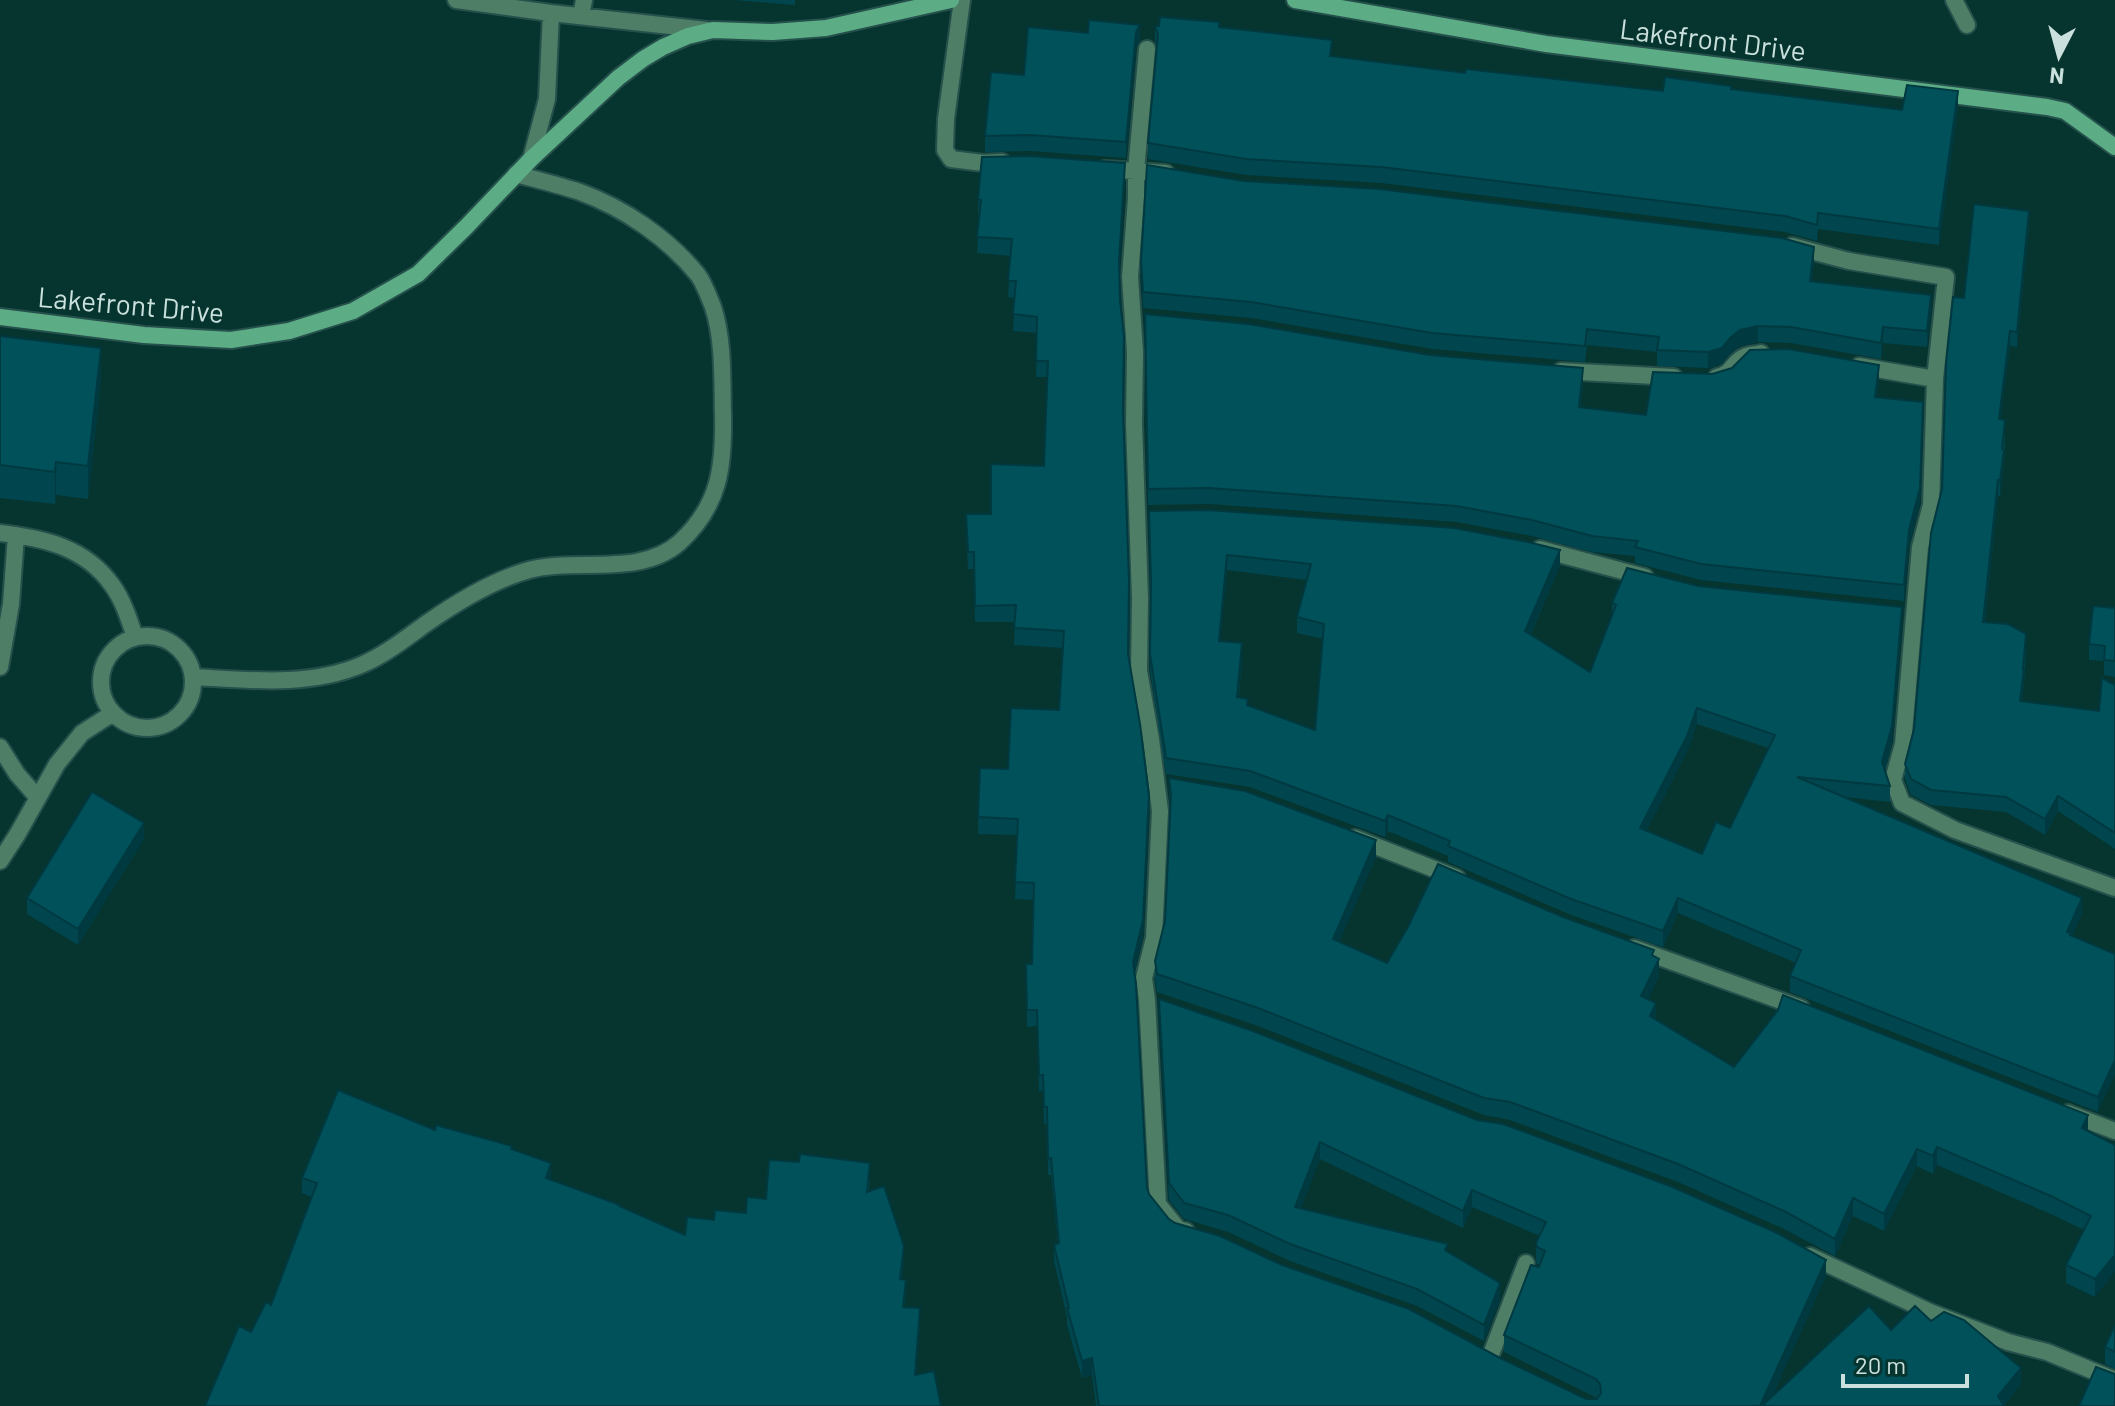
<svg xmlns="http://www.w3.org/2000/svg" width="2115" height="1406" viewBox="0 0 2115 1406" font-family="Barlow,sans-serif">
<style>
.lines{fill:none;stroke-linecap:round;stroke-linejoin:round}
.lane-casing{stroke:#25504b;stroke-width:20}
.street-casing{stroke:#25504b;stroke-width:20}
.secondary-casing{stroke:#25504b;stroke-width:20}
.lane{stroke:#4e7e66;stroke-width:16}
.street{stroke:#4e7e66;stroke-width:16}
.secondary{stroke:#5cad86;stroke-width:16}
.wall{fill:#01464e;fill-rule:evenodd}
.shaded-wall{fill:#013940}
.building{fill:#01515b;stroke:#013940;stroke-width:2;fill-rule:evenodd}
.labels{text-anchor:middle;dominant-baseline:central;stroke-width:6;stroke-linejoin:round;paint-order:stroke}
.street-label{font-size:28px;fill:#cae0dc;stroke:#06342f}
</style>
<rect width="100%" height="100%" fill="#06342f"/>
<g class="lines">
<g class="lane-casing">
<path id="lane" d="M1490,1357L1526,1263"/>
</g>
<g class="street-casing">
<path id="street" d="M456,0L551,13L707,30
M962,0L946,119L945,150L951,159L983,163L1002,162
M1954,0L1967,25
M581,16L584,0
M1147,49L1136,171V198L1130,277L1135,352L1134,424L1140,598L1139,671L1151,739L1160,811L1154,938L1144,978L1147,1000L1158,1204L1178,1229L1186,1231
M531,159L547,99L551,13
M1105,169L1166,173
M1792,246L1849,261L1946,277L1935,379L1931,505L1920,547L1903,744L1893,780L1902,803L1955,830L2115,888
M1859,366L1935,379
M1561,371L1674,377
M1717,377C1734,373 1732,361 1746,356C1748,355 1759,354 1761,353
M0,533C43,538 85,547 112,585C123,600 129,619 135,637
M1540,549L1645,577
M101 682a46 46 0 1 1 92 0a46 46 0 1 1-92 0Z
M0,667L11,604L16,535
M194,677C249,680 309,687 361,665C385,655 406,638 427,623C457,602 493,580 529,570C576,557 640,578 680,542C720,505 724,466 723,415C722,381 724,340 713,307C709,297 704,283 698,275C668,238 624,208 580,192C559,185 538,180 516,174
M0,747L17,774L38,798
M1355,838L1457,878
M0,861L17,835L57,764L82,733L113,713
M1634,948L1801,1008
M2068,1113L2115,1131
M1810,1256L1930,1312L2008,1342L2047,1352L2115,1380"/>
</g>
<g class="secondary-casing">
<path id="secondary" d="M1295,0L1546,44L2047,107L2065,111L2115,147
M0,317L144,335L231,340L289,331L353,311L418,274L466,227L531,159L618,78L643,59L663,47L688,36L713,30L773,32L826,28L951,0"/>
</g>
<use href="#lane" class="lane"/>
<use href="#street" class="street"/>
<use href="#secondary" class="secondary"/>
</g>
<path class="wall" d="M734,0H795V5Z
M1155,26L1219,27L1332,56L1465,73L1663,91L1731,89L1902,110L1958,107L1939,245L1818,229L1817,241L1785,232L1381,183L1246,175L1148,159V143L1157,47L1155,42Z
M1140,40L1136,48L1126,158L1030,151L985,152V136L1024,75Z
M1125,180L1119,273L1128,655L1149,811L1143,936L1134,973L1147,1188L1149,1194L1169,1219L1175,1223L1282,1265L1500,1358L1586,1399L1597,1398L1504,1352V1335L1540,1265L1537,1264L1536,1260V1243L1540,1236L1472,1207L1463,1228L1320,1159L1301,1208L1448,1252L1500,1299L1484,1341L1417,1306L1290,1261L1228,1232L1184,1219L1169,1200L1159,999L1826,1276L1772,1397L1891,1330L1931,1321L2021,1384L2004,1406H1096L1092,1375L1082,1378L1067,1325V1317L1054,1261V1245L1058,1244L1051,1175H1048L1047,1124H1044L1043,1091H1039L1037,1026L1027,1027L1026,964H1032L1034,900L1015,899L1017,835L978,834V817L1008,769L1059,710L1063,648L1014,645L1015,622H975L974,569H968L966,531L991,514L1044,466L1047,377H1036L1037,333L1013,331L1015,298L1008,297L1011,256L977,253L979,216H978V199Z
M1244,181L1814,263L1812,281L1931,310L1927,347L1883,343L1881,359L1791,343L1758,342L1740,346L1730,354L1722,364L1708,368L1657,366V352L1587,345L1585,362L1432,349L1251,318L1143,308L1141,261Z
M2029,227L2017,347L2010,346L2000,419L2005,436L2004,465L2000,496H1998L1985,622L2026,650L2024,685L2022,702L2099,711L2115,685V849L2058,811L2045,835L2006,812L1931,805L1911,795L1905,779V764L1914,729L1964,298Z
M1145,314L1583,384L1581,407L1646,415L1879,381L1877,397L1923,418L1920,503L1909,546L1904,601L1701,580L1635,563V556L1592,552L1532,536L1456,522L1209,504L1148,505Z
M0,336L101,380L88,499L56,495L55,504L0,498Z
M1149,527L1560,566L1531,634L1590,672L1612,617V603L1698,586L1902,623L1892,742L1885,770L1890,786V802L1845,797L2082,914L2072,936L2115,954L2098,1112L1790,992V976L1796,963L1678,913L1663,947L1571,915L1448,862V856L1388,831L1385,837L1250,787L1166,774L1150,670L1151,593ZM1227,570L1307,580L1297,617V633L1323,639L1315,730L1248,706L1239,698L1242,659L1220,641ZM1697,724L1768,748L1730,828L1702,854L1647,830L1687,752Z
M2115,608V677L2104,675V661L2089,660V644Z
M1169,778L1376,857L1339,942L1387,963L1654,956L1659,976L1648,999L1656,1020L1734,1067L2088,1132L2115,1145L2095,1297L2066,1283V1265L2084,1230L2053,1215L1937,1165L1933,1174L1917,1166L1884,1231L1853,1216L1835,1256L1784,1229L1678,1182L1510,1120L1484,1115L1258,1026L1157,992L1155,979V961L1165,921L1170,806Z
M144,839L78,945L27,914V898Z
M435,1130L512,1149L551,1180L620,1207L685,1235L714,1220L746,1213L766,1199L870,1179L869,1191L904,1262L902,1279L906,1296L904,1307L920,1324L916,1375L941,1406L251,1332L271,1305L311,1197L302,1193V1178Z
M2115,1325V1369L2105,1364V1347Z"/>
<path class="shaded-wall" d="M1140,25V40L1136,48L1126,158V142L1136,32Z
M1958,91V107L1939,245V229Z
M1125,163V180L1119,278V261Z
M2029,211V227L2017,347V332Z
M1814,247V263L1810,297V281Z
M1931,295V310L1927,347V331Z
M1758,326V342L1740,346L1730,354L1722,364L1708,368V352L1740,330Z
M1883,327V343L1881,359V343Z
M2010,331V346L1999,435V419Z
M101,348V380L88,499V466Z
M1879,365V381L1875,413V397Z
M1583,368V384L1579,423V407Z
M1923,418L1920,503L1909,546L1904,601V585L1909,530Z
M2004,450V465L2000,496V480Z
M56,462V495L55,504V472Z
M1998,480V496L1983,638V622Z
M1560,550V566L1525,646V631Z
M1227,555V570L1219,656V641Z
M1902,607V623L1892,742L1882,778V762Z
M2026,634L2023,680L2024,669V685L2020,717Z
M1242,643V659L1237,713V697Z
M1697,708V724L1687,752L1640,843V828Z
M1149,795L1143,936L1133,979V962Z
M2058,796V811L2045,835V819Z
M1388,815V831L1385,837V821Z
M144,823V839L78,945V929Z
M1376,840V857L1333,957V939Z
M1678,898V913L1663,947V931Z
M2082,898V914L2071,939L2067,932Z
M1659,959V976L1641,1014V996Z
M1656,1003V1021L1650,1016Z
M2115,1060V1075L2098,1112V1097Z
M2088,1115V1132L2082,1128Z
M1320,1142V1159L1295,1224V1207Z
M1937,1147V1165L1933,1174V1156Z
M1917,1149V1166L1884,1231V1214Z
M551,1163V1179L546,1194V1178Z
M1472,1190V1207L1463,1228V1211Z
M1853,1198V1216L1835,1256V1239Z
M904,1246V1262L900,1295V1279Z
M2115,1255V1272L2095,1297V1279Z
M1826,1260V1276L1768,1406H1760Z
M1500,1283V1299L1484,1341V1325Z
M920,1308V1324L915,1391V1375Z
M1092,1358V1375L1082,1378V1361Z
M2021,1368V1384L2004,1406L1998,1396Z"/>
<path class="building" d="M1160,17L1219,22V27L1332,40L1330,56L1465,73L1466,69L1663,91L1665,77L1731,86V89L1902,110L1907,85L1958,91L1939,229L1818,213L1817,225L1785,216L1381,167L1246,159L1148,143L1158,34L1155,26H1159Z
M1089,20L1140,25L1136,32L1126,142L1030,135L985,136L991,72L1024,75L1028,27L1088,33Z
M1029,156L1125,163L1119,261L1120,301L1124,336L1123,408L1129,581L1128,654L1140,724L1149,795L1143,920L1133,962L1136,984L1147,1188L1149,1194L1169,1219L1175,1223L1220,1236L1282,1265L1409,1309L1500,1358L1586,1399H1597L1601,1393L1600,1384L1596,1379L1504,1335L1531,1265L1539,1267L1545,1251L1537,1247L1536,1243L1546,1222L1472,1190L1463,1211L1320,1142L1295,1207L1448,1244L1445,1250L1500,1283L1484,1325L1417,1289L1290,1244L1228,1215L1184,1203L1169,1183L1159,999L1250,1030L1477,1120L1503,1124L1670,1186L1775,1232L1826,1260L1760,1406H1099L1092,1358L1082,1361L1067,1308H1069L1054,1245L1059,1243L1051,1158L1048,1159L1047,1107H1044L1043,1075H1039L1037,1010H1027L1026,964H1032L1034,883L1015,882L1018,819L978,817L980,768L1008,769L1011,708L1059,710L1064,631L1014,628L1016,605L975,606L974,552H968L966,514H991V464L1044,466L1048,361H1036L1037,317L1013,314L1016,281H1008L1012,239L977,237L981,200L978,199L982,157Z
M1147,165L1244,181L1379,189L1782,238L1814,247L1810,281L1931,295L1927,331L1883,327L1881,343L1791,327L1758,326L1740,330L1730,338L1722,348L1708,352L1657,350L1659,337L1587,329L1585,346L1432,333L1251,302L1143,292L1141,261Z
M1974,204L2029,211L2017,332L2010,331L1999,419L2005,420L2002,449L2004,450L2000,480H1998L1983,622L2008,624L2026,634L2023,669H2024L2020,701L2099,711L2102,678L2115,685V833L2058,796L2045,819L2006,797L1931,790L1911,779L1905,764L1914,729L1931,533L1942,489L1946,364L1953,297L1964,298Z
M1145,314L1248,324L1430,355L1583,368L1579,407L1646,415L1653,372L1712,374L1732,368L1750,350L1788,349L1879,365L1875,397L1923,402L1920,488L1909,530L1904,585L1701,564L1635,547L1638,541L1592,536L1532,520L1456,506L1209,488L1148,489Z
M0,336L101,348L88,466L56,462L55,472L0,465Z
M1208,510L1454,528L1528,542L1560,550L1525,631L1590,672L1616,605L1612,603L1627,568L1698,586L1902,607L1892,726L1882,762L1890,786L1797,777L2082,898L2067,932L2071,933L2070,935L2115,954V1060L2098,1097L1790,976L1801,950L1678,898L1663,931L1571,899L1448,846L1450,841L1388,815L1385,821L1250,771L1166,758L1150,654L1151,582L1149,511ZM1227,555L1311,564L1297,617L1324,624L1315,730L1247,705L1248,699L1237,697L1242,643L1219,641ZM1697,708L1775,735L1730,828L1716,822L1702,854L1640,828L1687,736Z
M2093,606L2115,608V661L2104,660L2105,646L2089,644Z
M1169,778L1245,791L1376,840L1333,939L1387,963L1408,927L1438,864L1563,917L1654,950L1652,955L1659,959L1641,996L1656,1003L1650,1016L1734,1067L1778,1010L1783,995L2088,1115L2082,1128L2115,1145V1255L2095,1279L2066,1265L2091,1216L2053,1197L1937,1147L1933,1156L1917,1149L1884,1214L1853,1198L1835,1239L1784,1211L1678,1164L1510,1102L1484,1098L1258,1008L1157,974L1155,961L1165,921L1171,794Z
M92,792L144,823L78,929L27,898Z
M338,1090L435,1130L436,1125L512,1146L511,1149L551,1163L546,1178L620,1205L619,1206L685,1235L687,1217L714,1220L715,1210L746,1213L747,1197L766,1199L769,1160L799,1162L800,1154L870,1163L867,1192L884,1186L904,1246L900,1279L906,1280L903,1307L920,1308L915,1375L934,1371L941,1406H205L239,1326L251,1332L266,1302L271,1305L317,1183L302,1178Z
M1869,1306L1891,1330L1915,1306L1931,1321L1944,1312L1964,1320L2021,1368L1998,1396L2004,1406H1762Z
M2115,1325V1352L2105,1347Z
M2096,1367L2115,1374V1406H2079Z"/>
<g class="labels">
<g class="street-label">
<text transform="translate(1713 39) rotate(7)">Lakefront Drive</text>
<text transform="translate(131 304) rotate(5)">Lakefront Drive</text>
</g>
</g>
<g transform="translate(2059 56) rotate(186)" stroke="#06342f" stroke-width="6" paint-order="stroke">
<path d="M0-6L14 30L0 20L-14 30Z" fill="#cae0dc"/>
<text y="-12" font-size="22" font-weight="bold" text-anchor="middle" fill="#cae0dc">N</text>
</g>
<path d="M1843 1374v12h124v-12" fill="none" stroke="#cae0dc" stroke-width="4"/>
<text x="1855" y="1374" font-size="24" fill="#cae0dc" stroke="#06342f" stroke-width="6" paint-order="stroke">20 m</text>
</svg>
